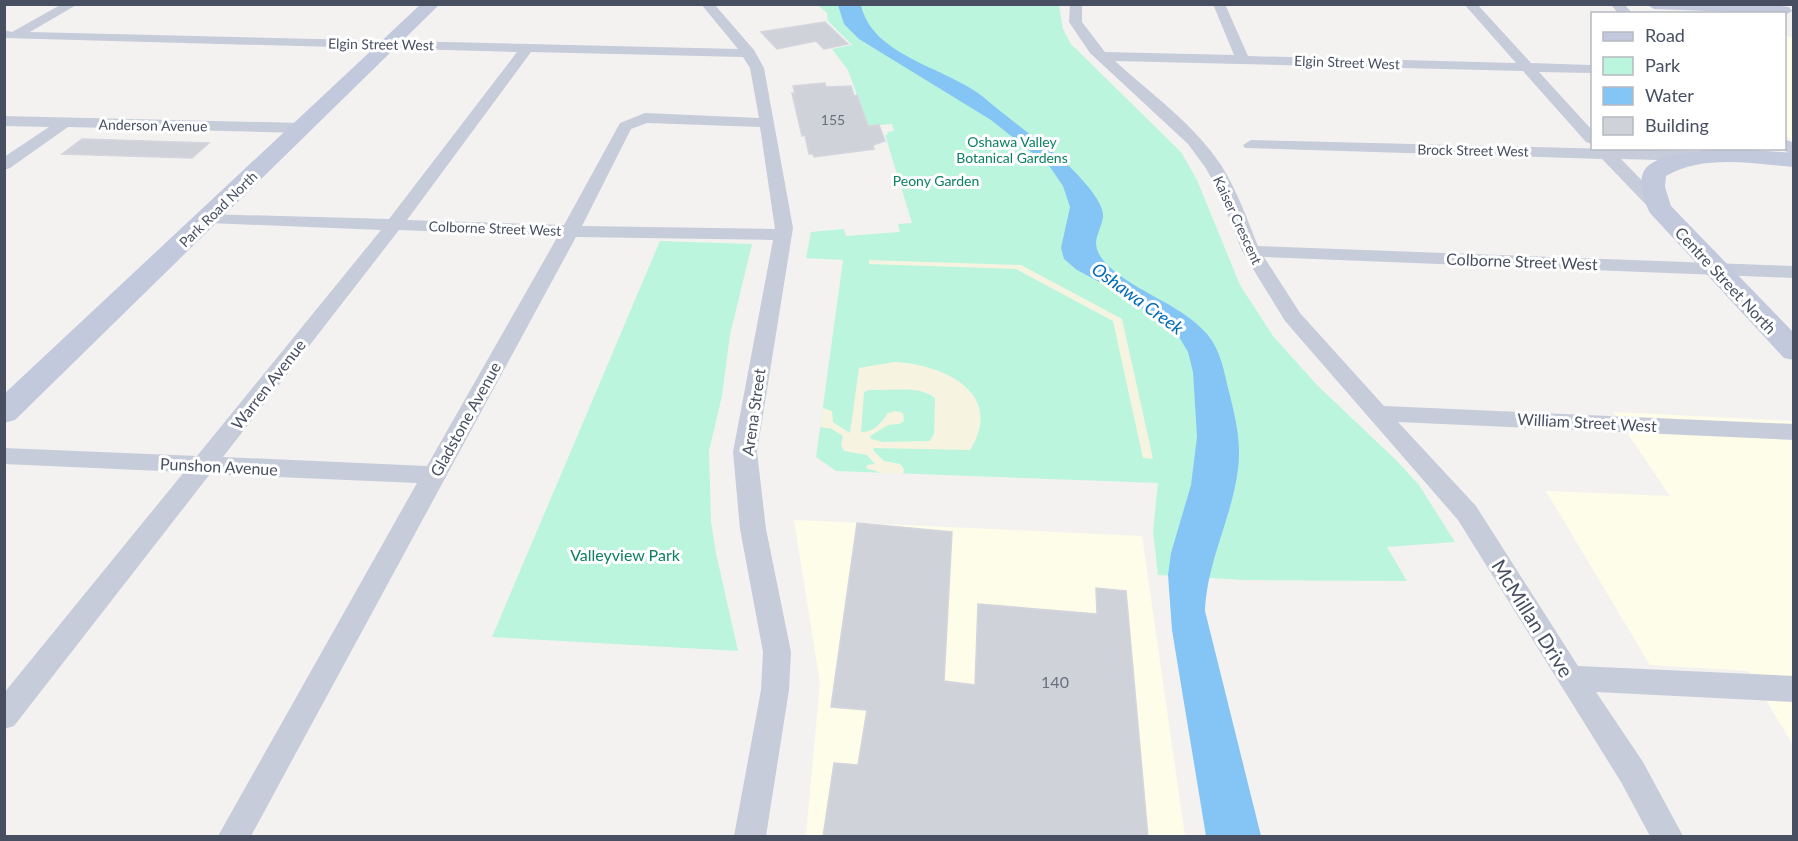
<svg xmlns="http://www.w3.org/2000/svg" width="1798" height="841" viewBox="0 0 1798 841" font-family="Lato,sans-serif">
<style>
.commercial{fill:#fefdea}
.green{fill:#bcf5de}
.sand{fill:#f6f4e1;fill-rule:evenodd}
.water{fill:#84c5f6}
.building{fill:#d0d2d9;stroke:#d4d5dd;stroke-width:1.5}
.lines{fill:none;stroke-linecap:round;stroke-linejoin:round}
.street{fill:#c6ccda;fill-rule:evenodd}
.secondary{fill:#c2c9dc;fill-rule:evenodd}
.labels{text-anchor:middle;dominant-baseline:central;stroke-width:6;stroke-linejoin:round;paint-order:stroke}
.far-street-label{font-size:14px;fill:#474f61;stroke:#fff}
.number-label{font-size:14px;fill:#69707f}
.far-park-label{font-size:14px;fill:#0d8160;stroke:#fff}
.street-label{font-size:16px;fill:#474f61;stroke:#fff}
.park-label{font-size:16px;fill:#0d8160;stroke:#fff}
.near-number-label{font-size:16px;fill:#69707f}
.water-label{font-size:18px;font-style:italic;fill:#006abb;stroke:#fff}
.near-street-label{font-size:20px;fill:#474f61;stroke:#fff}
</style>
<rect width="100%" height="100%" fill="#f4f2f1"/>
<path class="commercial" d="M1785,36L1793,37V142L1785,134Z
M1613,412L1793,421V745L1749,671L1650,665L1546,491L1670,496Z
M794,520L1142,536L1185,836H806L820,683Z"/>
<path class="green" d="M818,5H1059L1063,29L1071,44L1181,152L1197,180L1240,285L1273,336L1317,385L1396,460L1419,485L1455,542L1387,547L1407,581L1244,580L1158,575L1153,531L1158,483L836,471L816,457L843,260L806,258L811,232L844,229L846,236L900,232L898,224L912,223L885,135L888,134L887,132L894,131L892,124L868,126L848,70L832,49L852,45L828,21L827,13Z
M660,241L752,244L730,335L722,396L709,451L711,521L716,553L738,651L492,637Z"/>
<path class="sand" d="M869,260L1021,265L1122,319L1153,459L1143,458L1113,321L1016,269L869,264Z
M894,362C942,364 1006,392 970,450L874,448L873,450L884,461L900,464L904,469L903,474L882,473L866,468L867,465L875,464L867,455L844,451L841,445L843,436L832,429L820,427L823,408L832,411L833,422L850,433L859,368ZM869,390C888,391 921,385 935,398L934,434L930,441L883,442L871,439L870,436L888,425L899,424L904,421L903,413L895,411L888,413C882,422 874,433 861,432L864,392Z"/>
<path class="water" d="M838,5H861C872,56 945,67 982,96C1009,119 1038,140 1065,162C1076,173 1105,201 1103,217C1100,235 1089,241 1103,260C1128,290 1181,303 1207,334C1219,348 1223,366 1227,384C1234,411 1242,441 1238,469C1232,518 1207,561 1205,611L1261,836H1206L1172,630L1168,575L1171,553L1191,485L1197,437L1193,372L1188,352L1178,335L1162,321L1118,292L1077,270L1064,259L1061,248L1070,207L1063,186L1050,167L991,120L859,39L844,24Z"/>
<path class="building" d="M825,22L848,44L824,49L816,41L777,49L761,32Z
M825,83L826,87L851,86L854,96L857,95L868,126L879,125L885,141L873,145L874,149L814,157L813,154H809L805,135L802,136L792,93H795L793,86Z
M82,139L209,143L192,158L62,154Z
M857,523L952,532L944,681L975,685L978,604L1097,614L1096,588L1126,591L1148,837H823L834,763L858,765L867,710L831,707Z"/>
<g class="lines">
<path class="street" d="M62,4H78L30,32L738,49L701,4H714L754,50L764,68L793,228L757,452L766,529L791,652L789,690L766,836H734L761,690L763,652L740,529L733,452L773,240L576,237L251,836H218L417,483L210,474L14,726L4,729V693L184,472L4,464V448L197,456L381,230L209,223L203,222L200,218L203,214L389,219L517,52L4,38V30L12,32ZM531,52L743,57L750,68L759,118L645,113L620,123L564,225L407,220ZM647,123L760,127L775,229L582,226L631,129ZM399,230L558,236L427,466L223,457Z
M1070,4H1082V22L1105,52L1234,55L1213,4H1225L1248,56L1516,63L1464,4H1477L1531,63L1592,65V73L1539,72L1592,130V144L1586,142L1523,71L1115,61C1150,93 1194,124 1221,165C1237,190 1247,219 1258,246L1794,266V278L1264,257L1300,313L1384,406L1794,424V440L1398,422L1476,506L1578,666L1794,676V702L1596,692L1643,762L1683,836H1650L1621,782L1458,520L1285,321L1242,251L1217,188L1205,167L1188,144L1090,53L1069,22Z
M1610,4H1624L1633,14H1619Z
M4,116L302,123L310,128L302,133L68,127L10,168L4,170V157L49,127L4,126Z
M1784,139L1794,143V156L1780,148H1784Z
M1251,140L1694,151L1702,156L1694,161L1621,159L1665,204L1668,208L1665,212H1653L1602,159L1245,148L1243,145Z"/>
<path class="secondary" d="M421,4H440L15,420L4,423V394Z
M1646,4H1767L1789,7L1792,11L1784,16V14L1654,9Z
M1740,149L1794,153V167C1752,164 1704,154 1666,176L1665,187L1671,206L1794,333V360L1784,358L1650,213C1647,208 1645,202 1644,196C1642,189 1640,181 1643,173C1652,150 1720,149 1740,149Z"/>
</g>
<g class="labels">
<g class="far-street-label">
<text transform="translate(381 44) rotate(1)">Elgin Street West</text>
<text transform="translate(1347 62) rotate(2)">Elgin Street West</text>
<text transform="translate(153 125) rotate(1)">Anderson Avenue</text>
<text transform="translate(1473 150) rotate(1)">Brock Street West</text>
<text transform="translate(218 209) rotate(-44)">Park Road North</text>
<text transform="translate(1238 220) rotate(65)">Kaiser Crescent</text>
<text transform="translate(495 228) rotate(2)">Colborne Street West</text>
</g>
<g class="number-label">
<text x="833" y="119">155</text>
</g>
<g class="far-park-label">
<text x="1012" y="141">Oshawa Valley<tspan x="1012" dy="16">Botanical Gardens</tspan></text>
<text x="936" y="180">Peony Garden</text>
</g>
<g class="street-label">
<text transform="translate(1522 261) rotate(2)">Colborne Street West</text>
<text transform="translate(1726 280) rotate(47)">Centre Street North</text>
<text transform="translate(268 384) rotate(-52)">Warren Avenue</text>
<text transform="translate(753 412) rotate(-82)">Arena Street</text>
<text transform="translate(465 419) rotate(-61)">Gladstone Avenue</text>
<text transform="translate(1587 422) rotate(3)">William Street West</text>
<text transform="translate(219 466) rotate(3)">Punshon Avenue</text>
</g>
<g class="park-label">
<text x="625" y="554">Valleyview Park</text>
</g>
<g class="near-number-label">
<text x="1055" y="681">140</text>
</g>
<g class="water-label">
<text transform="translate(1138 298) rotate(36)">Oshawa Creek</text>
</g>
<g class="near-street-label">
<text transform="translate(1533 618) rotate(58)">McMillan Drive</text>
</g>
</g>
<rect width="1798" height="841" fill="none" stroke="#474f61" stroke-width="12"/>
<rect x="1591" y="12" width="195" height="138" fill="#ffffff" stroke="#b5b9c0" stroke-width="1.5"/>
<rect x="1603" y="32" width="30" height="9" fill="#c2c9dc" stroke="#b5b9c0" stroke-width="1.5"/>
<text x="1645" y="42" font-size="18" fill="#474f61">Road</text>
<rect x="1603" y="57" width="30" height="18" fill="#bcf5de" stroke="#b5b9c0" stroke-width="1.5"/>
<text x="1645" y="72" font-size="18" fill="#474f61">Park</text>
<rect x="1603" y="87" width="30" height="18" fill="#84c5f6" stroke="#b5b9c0" stroke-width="1.5"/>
<text x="1645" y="102" font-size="18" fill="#474f61">Water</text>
<rect x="1603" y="117" width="30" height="18" fill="#d0d2d9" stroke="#b5b9c0" stroke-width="1.5"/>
<text x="1645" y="132" font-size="18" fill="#474f61">Building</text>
</svg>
